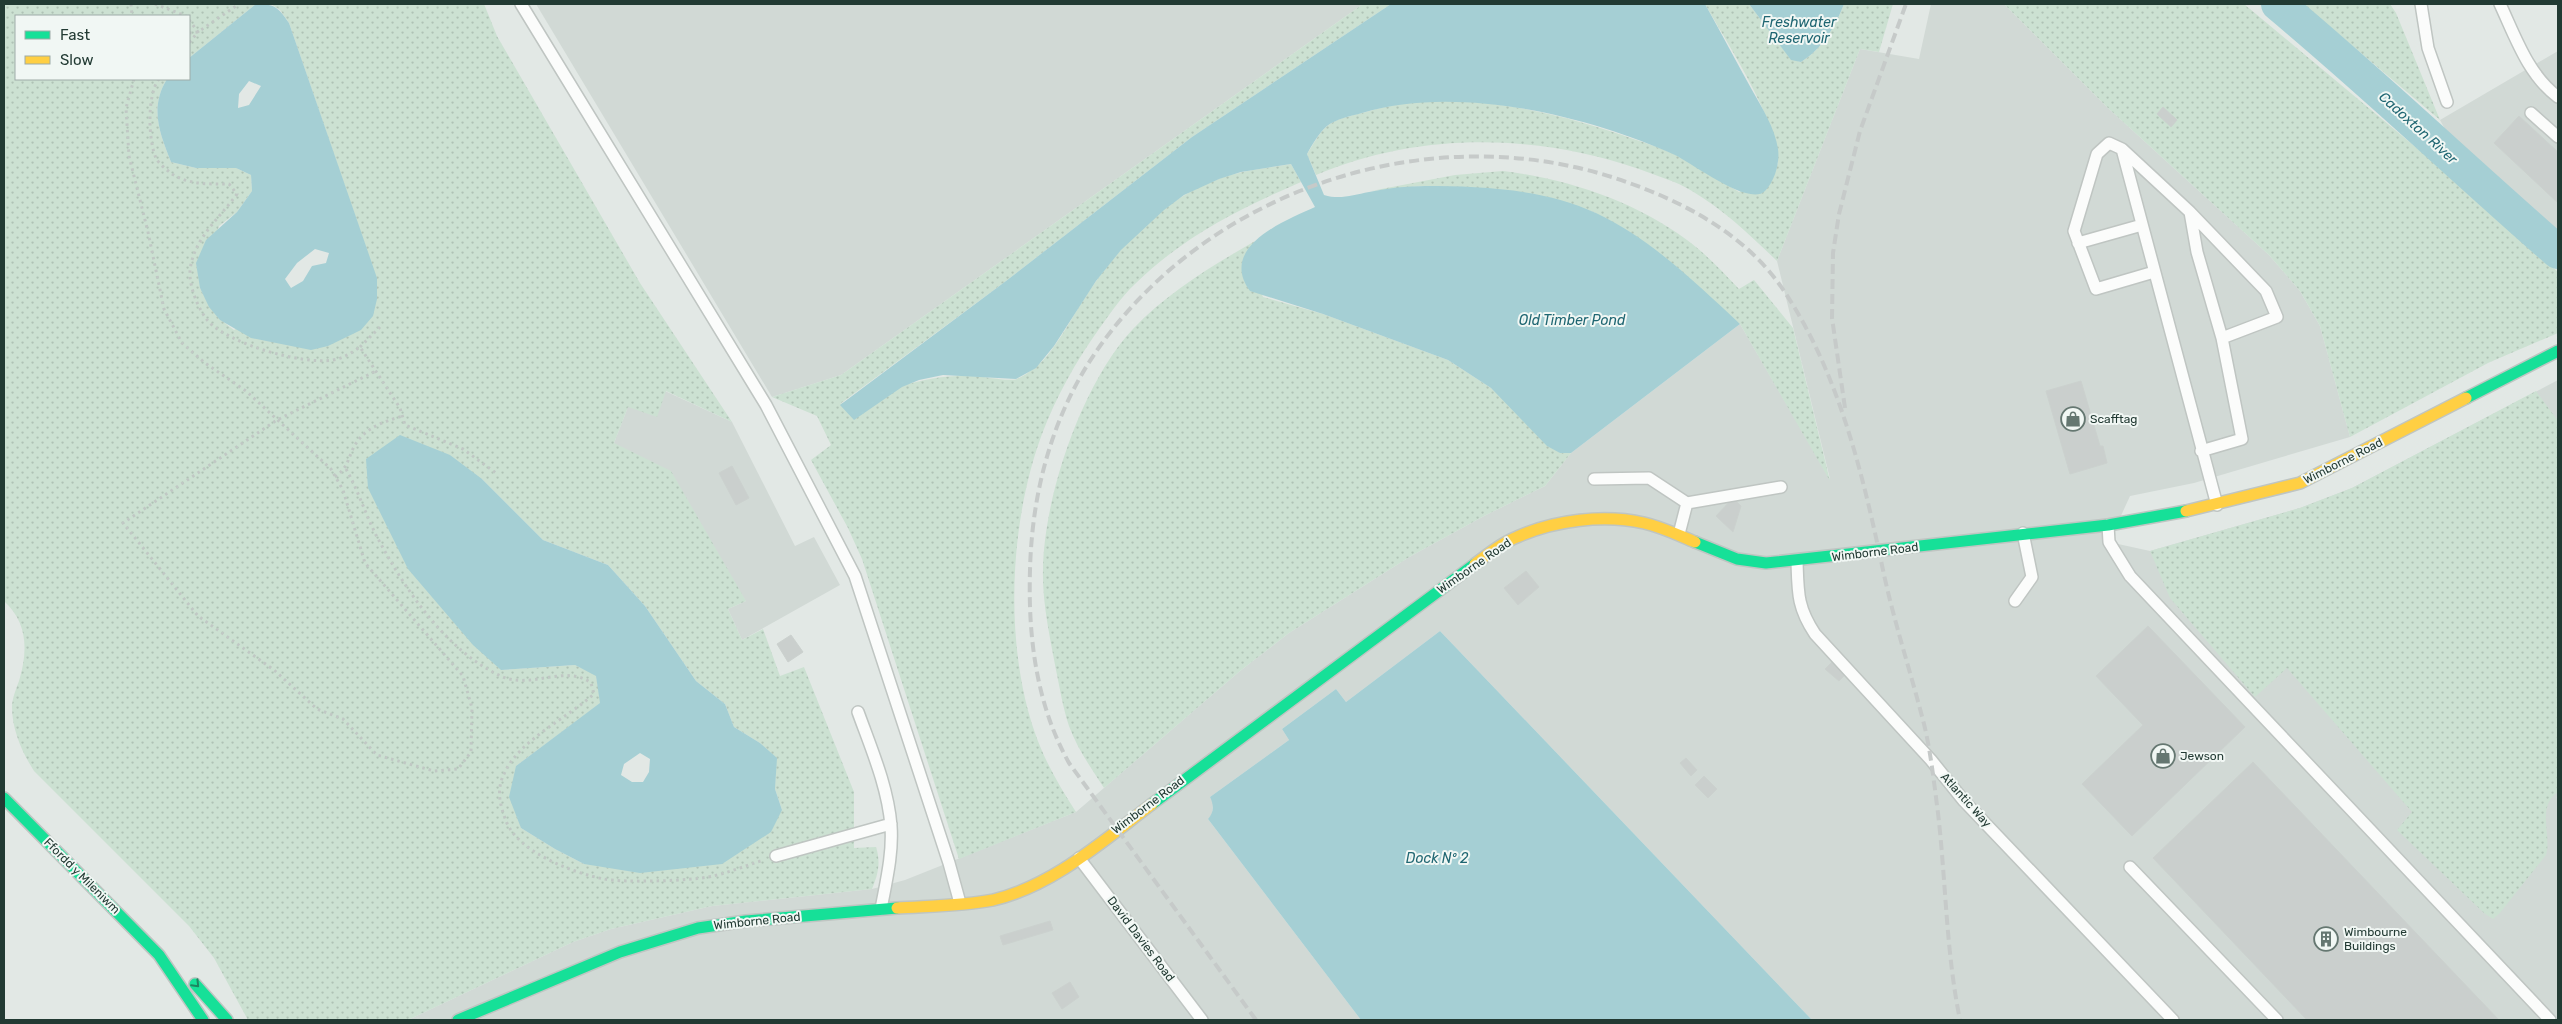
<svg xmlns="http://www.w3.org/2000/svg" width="2562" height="1024" viewBox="0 0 2562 1024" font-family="Rubik,sans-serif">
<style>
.built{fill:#d1d9d5}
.grass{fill:url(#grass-dots);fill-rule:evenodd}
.water{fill:#a5cfd4;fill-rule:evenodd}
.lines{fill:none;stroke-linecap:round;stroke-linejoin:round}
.river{stroke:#a5cfd4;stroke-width:34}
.building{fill:#cacfcd;stroke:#cbd1ce}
.lane-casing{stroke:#bfc5c2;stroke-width:14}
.fast-casing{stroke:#bfc5c2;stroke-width:14}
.slow-casing{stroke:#bfc5c2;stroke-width:14}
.path{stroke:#c0c8c4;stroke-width:3;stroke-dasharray:2.5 4;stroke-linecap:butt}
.lane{stroke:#fbfcfb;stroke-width:11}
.fast{stroke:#16e098;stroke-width:11}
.slow{stroke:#ffcf43;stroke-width:11}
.rail{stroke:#c6cac9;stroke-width:4;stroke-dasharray:10 5;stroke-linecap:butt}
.oneway{stroke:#1d8560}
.labels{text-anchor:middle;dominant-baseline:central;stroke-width:4;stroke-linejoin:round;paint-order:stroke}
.poi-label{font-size:12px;fill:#223a33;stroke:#f1f7f4;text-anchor:start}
.street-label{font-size:12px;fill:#223a33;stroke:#f1f7f4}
.water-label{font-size:14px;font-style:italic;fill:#1f6672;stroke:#f1f7f4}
</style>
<defs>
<pattern id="grass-dots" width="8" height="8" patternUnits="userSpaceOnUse" patternTransform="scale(1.25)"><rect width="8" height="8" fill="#cce1d2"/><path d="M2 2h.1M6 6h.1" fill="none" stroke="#afc2b5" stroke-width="1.8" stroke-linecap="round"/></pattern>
</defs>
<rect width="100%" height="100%" fill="#e2e8e5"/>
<path class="built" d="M536,4H1363L841,375L772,397Z
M1931,4H2004L2108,108L2269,255L2300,291L2320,326L2350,437L2194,483L2130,496L2109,542L2150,551L2300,508L2352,488L2558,380V1020H1812L1440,631L1346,702L1336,689L1282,729L1289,740L1210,797L1213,803L1212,815L1208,819L1361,1020H408L573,942L611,929L712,906L872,889L905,880L1076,812L1240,671L1289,633L1411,556L1484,516L1545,486L1571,453L1740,324L1830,479L1777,261L1860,49L1919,59Z
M2558,51V239L2458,153L2440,120Z
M665,391L732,422L795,546L814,537L840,585L742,640L728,609L746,601L614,443L628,407Z"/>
<path class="grass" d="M4,4H256L189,58V16H16V79H167C149,108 160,134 171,162L196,168H236L251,175L252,191L237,212L219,226L200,288C209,306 217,318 234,330L367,251L289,23L280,10L271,4H484L497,36L640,283L732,422L666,391L657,417L628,407L614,443L671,471L746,601L728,609L742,640L763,629L780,676L804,667L854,792V848L876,847C881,863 878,874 872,889L712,906L611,929L573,942L408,1020H248L214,958L189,926L34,771C22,752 12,730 12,707C12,699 16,689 19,681C28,651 28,623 4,601ZM482,479L543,540L608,565L645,606L696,681L725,704L734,727L760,743L776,758L775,789L782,810L584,864L555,849L521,828L516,766L601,703L596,675L575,665L501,670Z
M1363,4H1391L1192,137L1006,281L840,404C884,392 926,374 972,376C984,376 1007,382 1017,379C1022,377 1029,372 1033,369C1051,358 1072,317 1084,299C1116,249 1164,197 1221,178C1244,170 1268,168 1291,164L1301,182C1239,209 1184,236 1135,284C1121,297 1110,314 1099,329C1076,361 1056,397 1042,434C1009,523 1004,644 1035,733C1045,762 1060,787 1076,812L959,859L862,559L848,528L811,460L831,445L817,416L772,397L841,375Z
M1705,4H1749L1791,59L1801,62C1823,48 1835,27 1844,4H1893L1879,52L1860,49L1777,261C1750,235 1724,210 1692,191C1676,181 1657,176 1639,169C1536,133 1418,132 1316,175L1307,154C1313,145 1319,133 1327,126C1337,118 1354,115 1366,112C1446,87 1538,108 1616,133C1636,140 1657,146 1676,155C1698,166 1718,179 1739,192L1778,164C1778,120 1728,45 1705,4Z
M2004,4H2244L2425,155L2558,272V333L2488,363L2350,437L2320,326L2300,291L2269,255L2108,108Z
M2303,4H2390L2396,13L2440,120Z
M1503,171C1568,179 1634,201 1687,240C1706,254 1723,272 1739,289L1754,280L1793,328L1830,481L1740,324L1594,212L1533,195L1421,186L1371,191L1455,175Z
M1255,241L1246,253L1263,297L1323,314L1448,360L1491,388L1560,453H1571L1545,486L1484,516L1411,556L1289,633L1240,671L1104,788C1091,768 1077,748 1069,726C1063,708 1060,689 1056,670C1050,637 1042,603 1043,569C1044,496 1082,383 1133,329C1168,292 1212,266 1255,241Z
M2536,391L2558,421V792C2536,806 2552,836 2546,855L2499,914L2493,919L2484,913L2397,830L2412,812L2287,668L2255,697L2170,598L2150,551L2300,508L2352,488Z"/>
<path class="water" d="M256,4C275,4 278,7 289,23L377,278V299L373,316L361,330L328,346L311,350L251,338L220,320L209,307L200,288L196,263L206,240L237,212L252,191L251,175L236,168H196L171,162C160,134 149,108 167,79H189V58ZM249,81L261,86L249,105L238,108L239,94ZM315,249L329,253L326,263L312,266L303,281L291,288L285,279L297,263Z
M1391,4H1705C1721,33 1736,61 1752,90C1762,108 1775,128 1778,149C1780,162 1775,181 1765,191C1749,207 1692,163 1675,155C1586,115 1456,84 1362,113C1351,116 1336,119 1327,126C1319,133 1312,145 1307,154L1324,195C1340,200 1353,195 1369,192C1387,188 1407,186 1425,186C1481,186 1545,189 1596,213C1651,239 1696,283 1740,324L1571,453H1560L1547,446L1491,388L1448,360L1323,314L1250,291C1218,247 1284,221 1315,207L1291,164L1241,172L1219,179L1184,195L1164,210L1121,250L1096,281L1054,346L1036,368L1016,379L943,375L919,380L902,387L854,420L840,405L1006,281L1192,137Z
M1749,4H1844C1835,27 1823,48 1801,62L1791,60Z
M400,435L450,455L482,479L543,540L608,565L645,606L696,681L725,704L734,727L760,743L777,758L775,789L782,810L771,832L722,864L640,873L584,864L555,849L521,828L509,797L516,766L600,703L596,676L575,665L501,670L473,645L408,569L368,488L366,459ZM640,753L650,759L649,772L643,782H632L621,775L624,764Z
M1440,631L1812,1020H1361L1208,819C1214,813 1214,805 1210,797L1289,740L1282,729L1336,689L1346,702Z"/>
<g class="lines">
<path class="river" d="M2278,4C2374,84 2464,170 2558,252"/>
</g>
<path class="building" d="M2163,107L2177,120L2171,127L2157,114Z
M2519,116L2558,152V203L2494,143Z
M2081,381L2100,446H2103L2107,463L2070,474L2046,391Z
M732,466L749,498L736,505L719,473Z
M1733,498L1741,506L1733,532L1716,516Z
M1526,571L1539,587L1518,605L1504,588Z
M2148,626L2245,727L2132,836L2082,784L2143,725L2096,676Z
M791,635L803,652L788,662L777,644Z
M1832,662L1846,674L1839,681L1825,669Z
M1686,758L1697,770L1691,776L1680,763Z
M2253,762L2499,1020H2307L2153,858Z
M1704,776L1717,789L1708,798L1695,785Z
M1050,921L1053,930L1003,945L1000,936Z
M1070,982L1079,997L1062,1009L1052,993Z"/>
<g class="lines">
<g class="lane-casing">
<path id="lane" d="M521,4L766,405L855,576L949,863L960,903
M2421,4L2428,48L2447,102
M2500,4C2515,36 2528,75 2558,97
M2531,113L2558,137
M2122,149L2190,212L2266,291L2277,317L2222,338L2242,439L2201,451
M2190,212L2197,252L2222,338
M2078,243L2142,225
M2154,272L2096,289L2074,231L2097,154L2109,143L2122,149L2217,505
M1594,479L1649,478L1687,503
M2108,525L2109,542L2130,576L2550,1020
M1679,534L1687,503L1781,487
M1797,561C1798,592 1797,607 1815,634L1931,760L1964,801L2173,1020
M2015,601L2032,577L2023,533
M858,712C871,748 888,787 891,826C893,854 886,882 881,909
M776,856L891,824
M1079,858L1202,1020
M2130,867L2277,1020"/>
</g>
<g class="fast-casing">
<path id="fast" d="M2466,398L2558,351
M1695,542L1737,559L1766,563L2108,525L2186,511
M4,798L159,955L203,1020
M1152,804L1475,564
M195,984L227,1020
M458,1020L620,952L698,928L746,921L897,908"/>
</g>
<g class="slow-casing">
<path id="slow" d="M2186,511L2300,483L2466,398
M1475,564C1488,554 1502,543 1517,537C1555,520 1604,514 1644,523C1662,527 1678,535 1695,542
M897,908C927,906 963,906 993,900C1053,886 1104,840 1152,804"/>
</g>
<path class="path" d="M131,4L132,16
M155,4L186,16
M189,20L198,32L189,43
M189,33L198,32L239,4
M134,79L126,108L129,156L148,232L164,309L182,343L205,363L246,391L331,469L343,490L365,563L463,676L472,708L471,752L458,769L434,771L377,755L343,719L317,709L274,670L198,616L123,523L277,420L376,371
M159,79C147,94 148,140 156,158C158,163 168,171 172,174C190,185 209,184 229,184L237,194C219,219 193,239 190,271C189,286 198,309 208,321C229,344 302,365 333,360C344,358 351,353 360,347L400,408L405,425L463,449L496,473
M360,347L380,327
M346,469C358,490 365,513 376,535C404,588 446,652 503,677C532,689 566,664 591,683L594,694C566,719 519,740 504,774C496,790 500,805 506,821C518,852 573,873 604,879C624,883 693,881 713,876C731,872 747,865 764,860
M335,477C346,469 347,463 352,451C361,429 382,422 403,416"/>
<use href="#lane" class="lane"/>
<use href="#fast" class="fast"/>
<use href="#slow" class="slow"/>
<path class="rail" d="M1845,408L1832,318L1833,253L1839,214L1860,131L1906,4
M1256,1020L1069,763C1036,704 1028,636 1030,570C1032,490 1053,412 1100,346C1218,181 1445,114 1632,184C1690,205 1749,238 1784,291C1839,373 1863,475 1883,570C1894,622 1911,673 1924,724C1931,753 1934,783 1938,813C1946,882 1946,952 1960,1020"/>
</g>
<defs><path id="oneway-chevron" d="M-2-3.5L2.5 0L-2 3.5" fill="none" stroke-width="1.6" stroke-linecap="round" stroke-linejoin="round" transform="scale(1.25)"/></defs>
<use class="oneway" href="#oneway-chevron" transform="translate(196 984) rotate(46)"/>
<defs>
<g id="shop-ring" transform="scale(1.25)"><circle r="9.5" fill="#f1f7f4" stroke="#657771" stroke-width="1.5"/><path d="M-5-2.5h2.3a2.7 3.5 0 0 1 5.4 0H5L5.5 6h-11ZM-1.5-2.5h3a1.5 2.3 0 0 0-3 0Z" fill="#657771"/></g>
<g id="building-ring" transform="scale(1.25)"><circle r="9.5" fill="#f1f7f4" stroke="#657771" stroke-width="1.5"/><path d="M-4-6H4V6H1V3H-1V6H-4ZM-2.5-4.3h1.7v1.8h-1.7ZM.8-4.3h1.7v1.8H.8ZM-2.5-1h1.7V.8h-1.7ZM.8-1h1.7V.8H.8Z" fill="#657771"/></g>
</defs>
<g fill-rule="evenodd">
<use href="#shop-ring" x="2073" y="419"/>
<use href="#shop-ring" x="2163" y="756"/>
<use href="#building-ring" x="2326" y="939"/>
</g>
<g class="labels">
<g class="poi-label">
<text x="2090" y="419">Scafftag</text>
<text x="2180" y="756">Jewson</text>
<text x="2344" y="932">Wimbourne<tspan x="2344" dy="14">Buildings</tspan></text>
</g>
<g class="street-label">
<text transform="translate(2343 461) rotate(-27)">Wimborne Road</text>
<text transform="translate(1875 552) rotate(-7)">Wimborne Road</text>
<text transform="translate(1474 566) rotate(-35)">Wimborne Road</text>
<text transform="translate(1966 800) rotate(48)">Atlantic Way</text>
<text transform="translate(1148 805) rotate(-37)">Wimborne Road</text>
<text transform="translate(82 876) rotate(45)">Ffordd y Mileniwm</text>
<text transform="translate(757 921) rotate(-6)">Wimborne Road</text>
<text transform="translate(1141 939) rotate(53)">David Davies Road</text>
</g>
<g class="water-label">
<text x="1799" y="22">Freshwater<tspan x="1799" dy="16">Reservoir</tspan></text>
<text transform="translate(2418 128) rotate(42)">Cadoxton River</text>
<text x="1572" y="320">Old Timber Pond</text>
<text x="1437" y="858">Dock Nº 2</text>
</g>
</g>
<rect width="2562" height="1024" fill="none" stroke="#223a33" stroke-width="10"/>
<rect x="15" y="15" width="175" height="65" fill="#f1f7f4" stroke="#9eaba7"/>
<rect x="25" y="31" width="25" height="8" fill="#16e098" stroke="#9eaba7"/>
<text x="60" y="40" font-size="15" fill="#223a33">Fast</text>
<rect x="25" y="56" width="25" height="8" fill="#ffcf43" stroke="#9eaba7"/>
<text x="60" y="65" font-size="15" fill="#223a33">Slow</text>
</svg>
